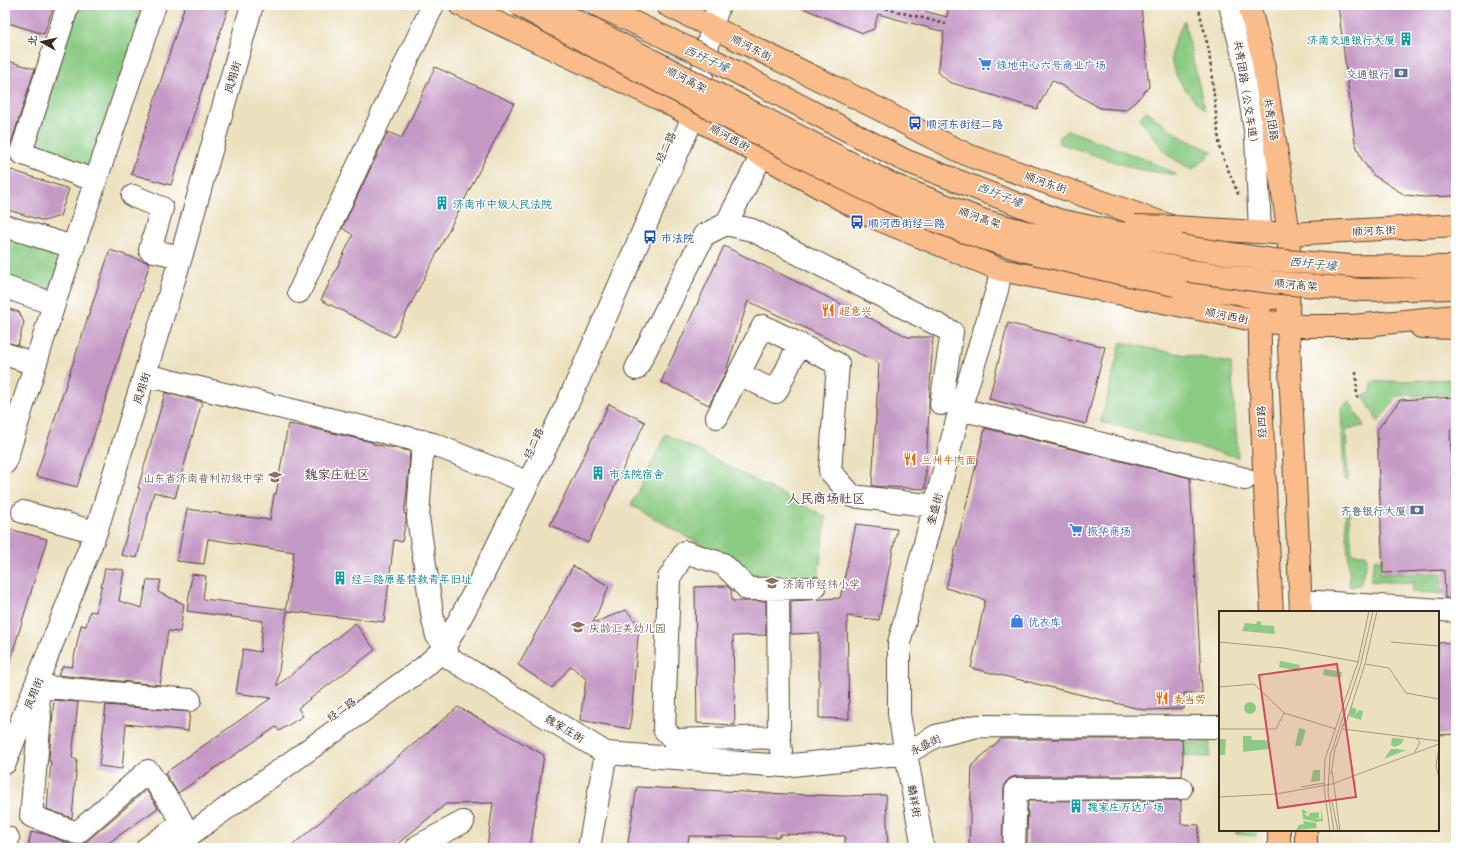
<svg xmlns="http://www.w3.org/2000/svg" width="1461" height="853" viewBox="0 0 1461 853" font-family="Mali,'LXGW WenKai TC',sans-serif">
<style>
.green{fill:#8bcb83;stroke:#637a50}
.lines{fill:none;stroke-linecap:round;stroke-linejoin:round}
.stream{stroke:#54aed2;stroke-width:5}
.building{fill:#c599c5}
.minor-casing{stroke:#564536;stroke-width:24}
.major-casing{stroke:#564536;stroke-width:24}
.highway-casing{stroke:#564536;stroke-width:24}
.path{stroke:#564536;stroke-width:2.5;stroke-dasharray:3 3;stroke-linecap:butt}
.minor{stroke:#fff;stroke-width:22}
.major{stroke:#f9bc8a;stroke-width:22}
.highway{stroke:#f9bc8a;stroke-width:22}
.highway-bridge-casing{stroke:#564536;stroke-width:24;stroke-linecap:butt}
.highway-bridge{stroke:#f9bc8a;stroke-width:22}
.labels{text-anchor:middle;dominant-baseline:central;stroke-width:3;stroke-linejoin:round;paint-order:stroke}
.culture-label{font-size:11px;fill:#0d838f;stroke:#fff;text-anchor:start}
.street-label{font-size:11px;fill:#3b2a1e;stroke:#fff}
.shop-label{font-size:11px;fill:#366cbe;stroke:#fff;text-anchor:start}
.service-label{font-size:11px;fill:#4e5e75;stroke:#fff;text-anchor:end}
.transit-label{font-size:11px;fill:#164399;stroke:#fff;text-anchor:start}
.food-label{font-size:11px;fill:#c56008;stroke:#fff;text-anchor:start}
.education-label{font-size:11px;fill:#785e54;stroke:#fff;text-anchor:start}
.water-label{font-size:12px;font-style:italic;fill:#455f66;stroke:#fff}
.quarter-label{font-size:13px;font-weight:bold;fill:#6b5158;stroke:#fff}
.inset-road{fill:none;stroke:#a5987f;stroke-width:1}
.view{fill:#d1495b;fill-opacity:0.15;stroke:#d1495b;stroke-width:2}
.inset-edge{fill:none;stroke:#3b2a1e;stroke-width:2}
</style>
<rect width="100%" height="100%" fill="#fff"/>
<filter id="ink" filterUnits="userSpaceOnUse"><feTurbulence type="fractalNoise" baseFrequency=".025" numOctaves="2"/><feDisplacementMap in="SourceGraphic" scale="8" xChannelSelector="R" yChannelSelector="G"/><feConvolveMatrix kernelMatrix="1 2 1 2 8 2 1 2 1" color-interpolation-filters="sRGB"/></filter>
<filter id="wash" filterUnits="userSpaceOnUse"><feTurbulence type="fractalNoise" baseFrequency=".012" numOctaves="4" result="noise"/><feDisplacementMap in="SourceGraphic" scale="16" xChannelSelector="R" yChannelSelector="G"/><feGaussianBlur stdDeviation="0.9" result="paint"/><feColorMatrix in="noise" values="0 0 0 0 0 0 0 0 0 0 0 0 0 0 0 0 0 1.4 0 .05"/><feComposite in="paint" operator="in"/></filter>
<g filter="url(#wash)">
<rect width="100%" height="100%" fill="#ece1bf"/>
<path class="green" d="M77,5H148L91,172L33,147Z
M1184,21L1205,111C1190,96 1167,73 1172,50C1174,40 1180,30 1184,21Z
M1146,111L1183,138L1213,152L1192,170L1168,155L1139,119Z
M1068,130L1149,161L1177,175L1136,169L1058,143L1060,137Z
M5,233L63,252L48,292L5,278Z
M1121,342L1153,349L1231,363L1238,457L1101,422Z
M1456,379V394L1397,396L1378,422L1363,395L1371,393L1372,382Z
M1349,401L1364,426L1346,429L1348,479H1344L1341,408Z
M1456,431V483L1454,432Z
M666,434L826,517L818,579L763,580L631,505Z
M1345,508H1349L1352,554H1366L1367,559L1360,585L1350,587Z
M1375,558L1383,559L1381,561V574L1442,573V591L1456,590V594L1411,592L1413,583L1370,581Z
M1182,742H1210V757L1183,756Z
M1236,830H1256V836L1236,834Z"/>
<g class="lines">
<path class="stream" d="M572,5L629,34L684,59
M1175,255L1197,261L1228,264"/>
</g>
<g id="blocks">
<path class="building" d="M8,5H54L44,34L5,22V14Z
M185,5H229L171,185L131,174Z
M795,5H901L947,17L949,5H1141L1149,87L1134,103L1125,110L1100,108L1052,80L1037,109L949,82L938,72L944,32L878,14L874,29L863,33Z
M1338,5H1456V196L1424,197L1405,195L1373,175L1362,160L1355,142Z
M5,60L35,69L9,149L8,158H5Z
M435,67L514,103L394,337L321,300L353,235L342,228L388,132L402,138Z
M5,168L69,189L60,216L44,221L5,209Z
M724,246L908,337H933L929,402V409L925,489L872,486L879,363L748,301L725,374L709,405L661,382Z
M110,250L150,263L77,487L36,476Z
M5,308L19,312L24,322L18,345L5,342Z
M1008,323L1105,347L1086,424L989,399Z
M165,393L202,402L175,498L154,492L137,558L121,555L140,488H138Z
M1456,397V429H1450L1456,559V598H1445L1444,570L1383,573L1377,430L1400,400Z
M609,404L645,422L588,543L550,525Z
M288,424L307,427L372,442L373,444L410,451L407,491L404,514H406V520L402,542L394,540L384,622L287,611L277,686L355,623L375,650L298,708L303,716L279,731L276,727L178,793L165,773L271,698L236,693L243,649L260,652L263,621L187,611L192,574L206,576L203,599L286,609L294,552L208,539L204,564L177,561L187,509L270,520L274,494H276Z
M985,428L1190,478L1202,693H1184V709L1144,710L971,668L985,600L946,588Z
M856,524L897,529L879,620L847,616L849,719L819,718V633L791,634V601L840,598Z
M5,528L47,539L8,668H5Z
M573,566L609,586L593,623L626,610L639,625L630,729L580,720L586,679L571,666L552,688L518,665Z
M105,568L124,570L119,601L142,608L147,580H161L158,592L184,604L180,632L168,631L160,685L58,675L63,666L72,667L81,625L86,626L90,611L96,612Z
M727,586L731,590L732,601H766V635L733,636L735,725L697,723L695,587Z
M1456,642V734L1438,735V643Z
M54,700L78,702L72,758L77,760L72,818L47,809L51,762L49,761Z
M106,705L190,712L188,731L126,724L122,769L99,766Z
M458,707L544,755L530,848H487L493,803L446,804L396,845V848H289Z
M1001,739H1182L1183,756L1182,776H1016L1010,778L1006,782L1004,789L1002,848H969L972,765Z
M637,787L787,794L845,796L886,795L888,848H845V836L780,834V837L689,836L687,848H627Z
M146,790L158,808L101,848H28L31,832L45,834L70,844V848L73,845H80L85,843Z
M1181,800V824L1199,825L1198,848H1027L1028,801Z"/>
</g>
</g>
<g filter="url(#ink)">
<use href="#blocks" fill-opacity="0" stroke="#564536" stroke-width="1"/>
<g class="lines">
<g class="minor-casing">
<path id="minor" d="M68,5L21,153L96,181
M1230,5L1244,59L1256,137L1260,232
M133,196L162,208L150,250L181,257
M726,224L762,155
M5,226L73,247
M5,287L54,304
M299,292L433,5
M5,354L35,364
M636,369L704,235L726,224L752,230L952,332L941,404
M739,374L776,392L799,344
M145,375L433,444L517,478
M960,409L1245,479
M717,417L763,326L838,364L830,471L852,496L935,506
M423,441L418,517L433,620L437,636
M5,463L54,304L155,5
M23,512L96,532
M778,589L779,737L781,751
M1301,602H1317L1456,611
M443,650L451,659L606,753L589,848
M779,737L674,740L664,729L669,578L685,552L723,564L748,589L814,588
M606,753L783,766L907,753L936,736L977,726L1220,727
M5,763L96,532L181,257L252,5
M189,836L177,813L148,771L77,833L31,816L40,717L36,686L190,700
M6,848L8,838
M147,848L181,824
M171,848L423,668L443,650L477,587L570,398L693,117L712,26L719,5
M417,848L418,846L463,822
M923,848L899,714V643L960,409L997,290L1001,270
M1014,848L1016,789L1181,788"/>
</g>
<g class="major-casing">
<path id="major" d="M460,5L666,102L875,218L1001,270L1259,321L1303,326H1371
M667,5L881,110L923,133L970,156L1174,227L1289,234L1456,225
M1249,5L1262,55L1289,234L1288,324L1301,612
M1260,261C1258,378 1265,495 1272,612
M1155,283L1238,293L1248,296L1274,298
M1421,327L1456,328
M1306,830V848
M1279,848V830"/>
</g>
<g class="highway-casing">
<path id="highway" d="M1353,326L1456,316"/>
</g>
<path class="path" d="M1198,5L1209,51L1220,150L1239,196
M880,7L946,24
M1356,372L1357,398"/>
<use href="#minor" class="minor"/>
<use href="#major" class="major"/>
<use href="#highway" class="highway"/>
<g class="highway-bridge-casing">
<path id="highway-bridge" d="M519,5C604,53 690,98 776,143C844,179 912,216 986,239C1048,259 1112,271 1175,285
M545,5L891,184L982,220L1051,239L1190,271L1270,282L1362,290L1456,288
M597,5L715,61L904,160L1058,220L1197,249L1273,260L1351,266L1456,267
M1135,226L1174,227"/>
</g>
<use href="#highway-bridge" class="highway-bridge"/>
</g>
</g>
<defs>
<g id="building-bare" transform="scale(1.08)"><path d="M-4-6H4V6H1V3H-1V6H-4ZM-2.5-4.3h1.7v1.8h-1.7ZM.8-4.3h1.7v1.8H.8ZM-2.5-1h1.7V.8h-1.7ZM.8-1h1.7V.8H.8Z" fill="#0f9aa8" stroke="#fff" stroke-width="2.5" paint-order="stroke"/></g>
<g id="supermarket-bare" transform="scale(1.08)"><path d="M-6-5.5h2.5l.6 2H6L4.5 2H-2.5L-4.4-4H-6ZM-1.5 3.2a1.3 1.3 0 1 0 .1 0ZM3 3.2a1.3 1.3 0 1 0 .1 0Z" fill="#3f7fe0" stroke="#fff" stroke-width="2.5" paint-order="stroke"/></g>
<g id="bank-bare" transform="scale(1.08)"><path d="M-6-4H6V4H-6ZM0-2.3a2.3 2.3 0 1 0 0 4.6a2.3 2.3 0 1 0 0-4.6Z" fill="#5c6f8a" stroke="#fff" stroke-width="2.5" paint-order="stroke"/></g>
<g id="bus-bare" transform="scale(1.08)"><path d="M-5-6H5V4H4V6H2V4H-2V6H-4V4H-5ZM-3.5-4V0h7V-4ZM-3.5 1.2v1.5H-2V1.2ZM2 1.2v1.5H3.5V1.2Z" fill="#1a4fb4" stroke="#fff" stroke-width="2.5" paint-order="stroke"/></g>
<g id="restaurant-bare" transform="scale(1.08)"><path d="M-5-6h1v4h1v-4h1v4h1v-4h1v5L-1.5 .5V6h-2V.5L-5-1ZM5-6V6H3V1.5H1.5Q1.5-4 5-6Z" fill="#e8710a" stroke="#fff" stroke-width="2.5" paint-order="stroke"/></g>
<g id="school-bare" transform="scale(1.08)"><path d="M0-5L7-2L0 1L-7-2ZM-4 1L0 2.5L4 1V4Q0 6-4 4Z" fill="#8d6e63" stroke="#fff" stroke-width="2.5" paint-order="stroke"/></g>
<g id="shop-bare" transform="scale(1.08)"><path d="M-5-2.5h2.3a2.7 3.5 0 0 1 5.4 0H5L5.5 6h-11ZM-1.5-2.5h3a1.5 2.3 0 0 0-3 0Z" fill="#3f7fe0" stroke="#fff" stroke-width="2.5" paint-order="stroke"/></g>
</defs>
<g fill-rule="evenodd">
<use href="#building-bare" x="1406" y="39"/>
<use href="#supermarket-bare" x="985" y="64"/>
<use href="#bank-bare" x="1401" y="73"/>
<use href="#bus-bare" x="915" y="123"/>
<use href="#building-bare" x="442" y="203"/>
<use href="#bus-bare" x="857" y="222"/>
<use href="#bus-bare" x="650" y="237"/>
<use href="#restaurant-bare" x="828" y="310"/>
<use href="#restaurant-bare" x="910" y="459"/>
<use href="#building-bare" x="598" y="473"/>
<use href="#school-bare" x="275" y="477"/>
<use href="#bank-bare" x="1417" y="510"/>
<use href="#supermarket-bare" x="1076" y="530"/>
<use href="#building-bare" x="340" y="578"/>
<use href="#school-bare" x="772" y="583"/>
<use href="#shop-bare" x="1017" y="621"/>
<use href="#school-bare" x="578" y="627"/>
<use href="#restaurant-bare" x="1162" y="698"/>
<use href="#building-bare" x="1076" y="806"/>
</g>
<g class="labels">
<g class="culture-label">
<text x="1395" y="39" text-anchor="end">济南交通银行大厦</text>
<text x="453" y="203">济南市中级人民法院</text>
<text x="609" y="473">市法院宿舍</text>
<text x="351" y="578">经二路原基督教青年旧址</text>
<text x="1087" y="806">魏家庄万达广场</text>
</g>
<g class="street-label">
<text transform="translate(752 47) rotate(27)">顺河东街</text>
<text transform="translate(232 77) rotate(-74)">凤翔街</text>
<text transform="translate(687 79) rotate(27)">顺河高架</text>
<text transform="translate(1247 94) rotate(81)">共青团路（公交车道）</text>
<text transform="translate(1272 119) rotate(81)">共青团路</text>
<text transform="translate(730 137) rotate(29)">顺河西街</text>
<text transform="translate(665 147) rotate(-65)">经二路</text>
<text transform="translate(1046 182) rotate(19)">顺河东街</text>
<text transform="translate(980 217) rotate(19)">顺河高架</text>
<text transform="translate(1374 230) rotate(-3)">顺河东街</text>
<text transform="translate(1296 284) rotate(5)">顺河高架</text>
<text transform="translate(1227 315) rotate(11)">顺河西街</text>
<text transform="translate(141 388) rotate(-73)">凤翔街</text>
<text transform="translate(1261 422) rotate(-93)">经四路</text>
<text transform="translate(533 443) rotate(-66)">经二路</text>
<text transform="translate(934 509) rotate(-75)">奎盛街</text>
<text transform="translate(33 693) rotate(-68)">凤翔街</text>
<text transform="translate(341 709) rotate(-36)">经二路</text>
<text transform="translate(565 728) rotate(31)">魏家庄街</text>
<text transform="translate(925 744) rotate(-26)">永盛街</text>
<text transform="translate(915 801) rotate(80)">麟祥街</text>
</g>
<g class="shop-label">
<text x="996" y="64">绿地中心六号商业广场</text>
<text x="1087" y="530">振华商场</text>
<text x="1028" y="621">优衣库</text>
</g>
<g class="service-label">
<text x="1390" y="73">交通银行</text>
<text x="1406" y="510">齐鲁银行大厦</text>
</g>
<g class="transit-label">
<text x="926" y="123">顺河东街经二路</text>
<text x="868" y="222">顺河西街经二路</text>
<text x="661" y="237">市法院</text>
</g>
<g class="food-label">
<text x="839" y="310">超意兴</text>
<text x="921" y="459">兰州牛肉面</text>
<text x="1173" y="698">麦当劳</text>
</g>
<g class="education-label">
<text x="264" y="477" text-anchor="end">山东省济南普利初级中学</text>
<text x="783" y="583">济南市经纬小学</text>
<text x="589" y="627">庆龄汇美幼儿园</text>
</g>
<g class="water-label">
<text transform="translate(707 58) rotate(24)">西圩子壕</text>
<text transform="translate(1000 194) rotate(22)">西圩子壕</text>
<text transform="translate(1313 263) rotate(6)">西圩子壕</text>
</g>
<g class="quarter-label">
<text x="337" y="473">魏家庄社区</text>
<text x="826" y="497">人民商场社区</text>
</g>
</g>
<g transform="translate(1219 611)">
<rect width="220" height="220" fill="#ece1bf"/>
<path d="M38,10L42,11V14L55,15L56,23L23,20L26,12L37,13ZM61,50L81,54L80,60L60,56ZM105,58L123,61L122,67L104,64ZM25 97a6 6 0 1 1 12 0a6 6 0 1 1-12 0ZM132,96L138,98L136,104L140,99L144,100L142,109L130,105ZM80,117L87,119L82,135H76ZM24,125H32L33,129H49L50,138L24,141ZM173,127L185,128L182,133L176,136L172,134ZM0,128H7L6,144H0ZM172,138H178L187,139L165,148ZM94,159H101V170L92,171ZM102,197L104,210L97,211L84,208L83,198L90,202H85L89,206L91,202L100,201V207H94L102,208ZM84,210L97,212L98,217L77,219L80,214L85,213Z" fill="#8bcb83"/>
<path class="inset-road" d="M0,31L64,37L140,51M172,31L220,35M146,53L170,57L187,82L220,88M0,76L35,73L65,102L117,118M126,115L146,53L158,0M0,118H57L65,102M124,118L220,130M220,136L217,155L220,167M196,141L201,131L197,127M113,160L121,220M112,163L116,138L125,112M82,176L105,172M0,186L57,183L113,173L220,133M113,191L119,220M111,220L105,176L106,148L139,51L150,0M115,220L109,181L111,145L141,56L154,0"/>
<path class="view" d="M118,53L137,186L59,197L40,64Z"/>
<rect width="220" height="220" class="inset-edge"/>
</g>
<rect width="1461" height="853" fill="none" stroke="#fff" stroke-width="20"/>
<g transform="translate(42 42) rotate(278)" stroke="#ffffff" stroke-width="3" paint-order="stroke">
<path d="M0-3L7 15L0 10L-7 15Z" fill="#3b2a1e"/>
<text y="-6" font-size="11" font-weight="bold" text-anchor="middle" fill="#3b2a1e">北</text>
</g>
</svg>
